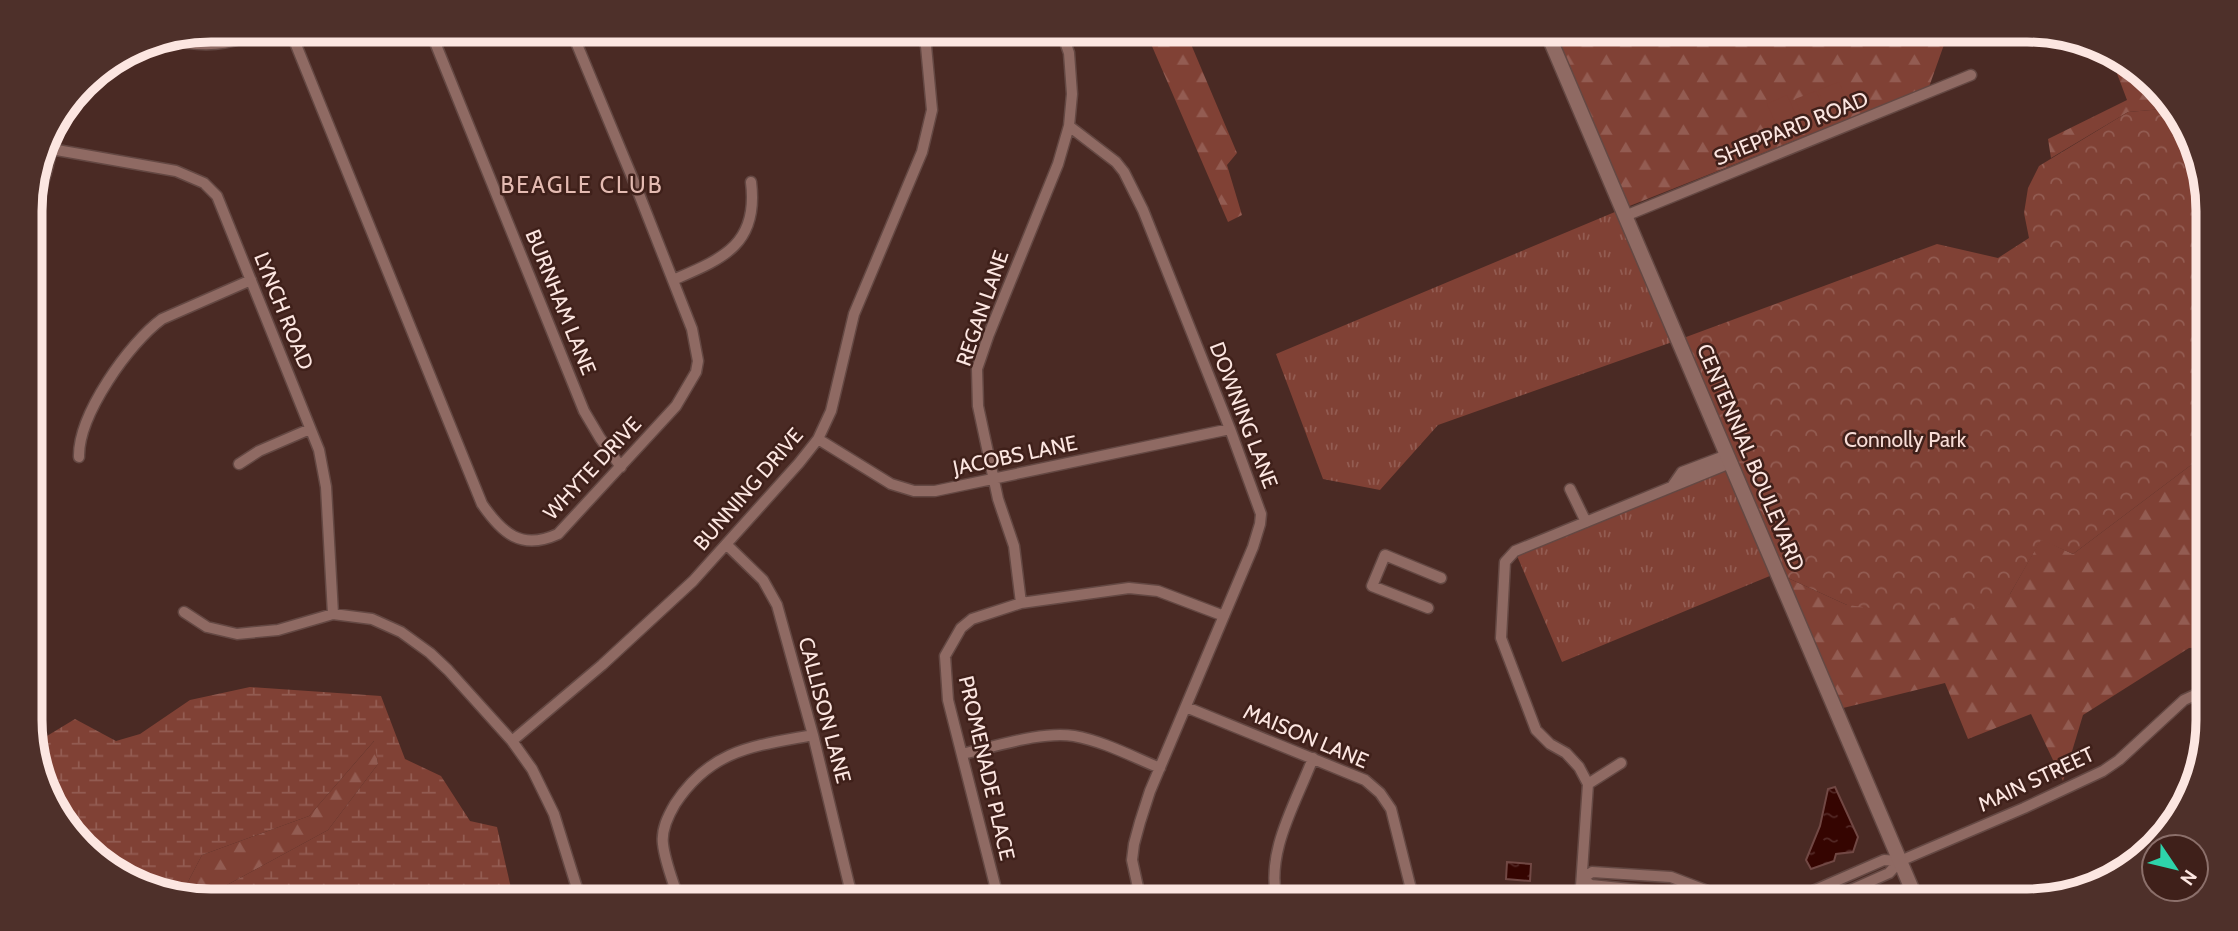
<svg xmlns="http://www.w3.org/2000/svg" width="2238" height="931" viewBox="0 0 2238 931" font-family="Cabin,sans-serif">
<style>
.grass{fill:url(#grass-tufts)}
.forest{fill:url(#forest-firs)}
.wetland{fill:url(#wetland-marsh)}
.park{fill:url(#park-crowns)}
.garden{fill:#804135}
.water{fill:url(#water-ripples);stroke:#714844;stroke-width:2}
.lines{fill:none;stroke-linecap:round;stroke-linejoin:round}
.minor-casing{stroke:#644843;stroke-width:13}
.secondary-casing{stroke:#644843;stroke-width:17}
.minor{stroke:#8f6a63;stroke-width:10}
.secondary{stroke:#8f6a63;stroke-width:14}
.labels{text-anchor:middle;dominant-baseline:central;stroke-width:5;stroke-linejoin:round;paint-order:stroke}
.street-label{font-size:21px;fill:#fce6e1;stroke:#3f201a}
.park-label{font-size:21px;fill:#f7dcd6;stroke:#3f201a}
.neighbourhood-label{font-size:23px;letter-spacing:2px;fill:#e4bbb2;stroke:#3f201a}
.rim{fill:none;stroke:#fce6e1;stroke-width:9}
</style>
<defs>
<pattern id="grass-tufts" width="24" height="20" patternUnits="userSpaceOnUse" patternTransform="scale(1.75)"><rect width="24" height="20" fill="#804135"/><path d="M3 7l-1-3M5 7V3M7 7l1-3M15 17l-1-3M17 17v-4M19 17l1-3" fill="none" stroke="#935c52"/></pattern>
<pattern id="forest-firs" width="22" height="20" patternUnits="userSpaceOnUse" patternTransform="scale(1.75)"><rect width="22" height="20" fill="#804135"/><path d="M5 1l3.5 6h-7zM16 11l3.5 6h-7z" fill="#935c52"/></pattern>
<pattern id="wetland-marsh" width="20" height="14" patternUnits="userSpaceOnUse" patternTransform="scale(1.75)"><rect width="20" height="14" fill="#804135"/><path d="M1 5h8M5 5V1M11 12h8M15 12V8" fill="none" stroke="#935c52"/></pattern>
<pattern id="park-crowns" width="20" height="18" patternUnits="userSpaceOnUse" patternTransform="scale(1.75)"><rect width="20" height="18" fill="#804135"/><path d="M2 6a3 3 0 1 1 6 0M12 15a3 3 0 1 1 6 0" fill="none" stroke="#935c52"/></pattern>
<pattern id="water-ripples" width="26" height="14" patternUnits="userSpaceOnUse" patternTransform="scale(1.75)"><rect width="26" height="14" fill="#350501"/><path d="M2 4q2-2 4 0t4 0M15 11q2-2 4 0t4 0" fill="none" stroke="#532926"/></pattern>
</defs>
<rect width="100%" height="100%" fill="#4a2a24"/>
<path class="grass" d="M1622,209L1678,340L1438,425L1380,490L1323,479L1276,354Z
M1730,463L1777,573L1562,662L1515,551Z"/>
<path class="forest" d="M1145,30H1185L1237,153L1227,165L1242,215L1228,222Z
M1570,30H1964L1946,39L1929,87L1622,209L1550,37Z
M2110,55L2170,100L2174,108L2128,112L2051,158L2048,139L2127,100Z
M2207,453L2208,647L2189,648L2083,715L2063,781L2031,714L1968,739L1945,683L1835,710L1777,573L1847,605L2010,594L2041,539L2073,554Z
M375,740L378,764L328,830L225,886L221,901L181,895L202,855L309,816Z"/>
<path class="wetland" d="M250,687L381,696L405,759L441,776L470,821L497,827L514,901H221L225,886L328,830L378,764L374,741L309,816L202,855L181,895L142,888L68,830L32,745L75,719L116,741L140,734L190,700Z"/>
<path class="park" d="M2174,108L2207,187V453L2073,554L2041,540L2010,594L1953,618L1847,605L1777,573L1678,340L1937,244L1998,258L2029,238L2024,213L2028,188L2039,166L2128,112Z"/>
<path class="garden" d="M1839,82L1847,101L1826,110L1818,90Z
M1816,91L1824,110L1803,119L1795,99Z
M1787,95L1802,128L1782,137L1767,104Z"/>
<path class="water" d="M1835,787L1858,837L1853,852L1836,854L1834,861L1811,869L1806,860L1820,826L1828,789Z
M1507,862L1531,864L1530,881L1506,879Z"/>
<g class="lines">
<g class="minor-casing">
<path id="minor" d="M290,30L482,504C502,533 521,551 558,534L676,406L696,372L698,361L692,329L637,189L571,30
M430,30L584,411L600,438L621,467
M164,39C205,48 227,46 266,30
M1069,126L1116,162L1124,172L1143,210L1230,429L1261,514L1260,524L1253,547L1150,791L1140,822L1134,844L1132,860L1141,901
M51,149L176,171L204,183L217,196L319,450L326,487L333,614
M30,211C47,183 51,151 57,120
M1625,216L1971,75
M673,280C722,259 759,245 751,182
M818,439L891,484L914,491H935L1230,429
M79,457C78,415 129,343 162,319L251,280
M239,464L259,451L310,429
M1673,485L1682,472L1727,455
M1570,489L1586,522
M727,545L763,580L777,605L813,735L853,901
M1021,603L1014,546L998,499L978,406L977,369L989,334L1058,164L1069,126L1072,94L1069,53L1061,30
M1428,608L1372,586L1385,555L1441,578
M184,612L207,627L237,634L278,630L333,614L372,619L401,632L430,653L448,670L512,741L532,769L554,814L581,901
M1186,707L1365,780L1380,793L1391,809L1414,901
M512,741L602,665L693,581L799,463L818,439L831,411L854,314L922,152L932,110L926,46L920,30
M962,754C995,747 1040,731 1074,736C1103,741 1133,757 1160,768
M1588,784L1621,763
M679,901C674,883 665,863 663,844C661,830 668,816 675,804C711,749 754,746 813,735
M999,901L948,700L945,656L961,628L972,619L1021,603L1129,588L1158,591L1224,616
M1277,901C1265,852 1296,803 1313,758
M1580,901L1588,784L1579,767L1566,753L1550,744L1536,730L1501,638L1505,562L1515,551L1730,463
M1689,901L1669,893L1591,885L1582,879L1592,872L1671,877L1734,901
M1790,901L1884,860L1900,861L2024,808L2103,771L2119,760L2184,700L2208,689
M1826,901L1889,873L1900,861"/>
</g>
<g class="secondary-casing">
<path id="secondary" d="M1546,30L1917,901"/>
</g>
<use href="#minor" class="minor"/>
<use href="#secondary" class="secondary"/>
</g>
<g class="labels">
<g class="street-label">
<text transform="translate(1791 128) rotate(-22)">SHEPPARD ROAD</text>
<text transform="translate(561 302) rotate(68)">BURNHAM LANE</text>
<text transform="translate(982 308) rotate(-71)">REGAN LANE</text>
<text transform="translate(284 311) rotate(68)">LYNCH ROAD</text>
<text transform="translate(1244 415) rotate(69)">DOWNING LANE</text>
<text transform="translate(1015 455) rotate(-12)">JACOBS LANE</text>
<text transform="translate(1751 457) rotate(67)">CENTENNIAL BOULEVARD</text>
<text transform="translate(592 468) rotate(-47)">WHYTE DRIVE</text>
<text transform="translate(748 489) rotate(-49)">BUNNING DRIVE</text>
<text transform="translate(825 710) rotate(75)">CALLISON LANE</text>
<text transform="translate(1306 736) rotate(23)">MAISON LANE</text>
<text transform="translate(987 768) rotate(77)">PROMENADE PLACE</text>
<text transform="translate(2036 779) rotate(-25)">MAIN STREET</text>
</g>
<g class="park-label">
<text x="1905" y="439">Connolly Park</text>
</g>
<g class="neighbourhood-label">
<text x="582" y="185">BEAGLE CLUB</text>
</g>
</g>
<path d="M0 0H2238V931H0ZM211 42H2027A169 169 0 0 1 2196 211V720A169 169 0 0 1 2027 889H211A169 169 0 0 1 42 720V211A169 169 0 0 1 211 42Z" fill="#4e302a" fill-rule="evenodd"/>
<path class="rim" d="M211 42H2027A169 169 0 0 1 2196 211V720A169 169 0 0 1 2027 889H211A169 169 0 0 1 42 720V211A169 169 0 0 1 211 42Z"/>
<g transform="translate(2175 868) rotate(125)"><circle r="33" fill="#3f201a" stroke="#8b6f6a" stroke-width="2"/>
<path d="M0-5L12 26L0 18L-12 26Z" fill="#2ed4ab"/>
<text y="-10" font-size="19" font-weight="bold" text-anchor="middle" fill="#fce6e1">N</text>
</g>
</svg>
